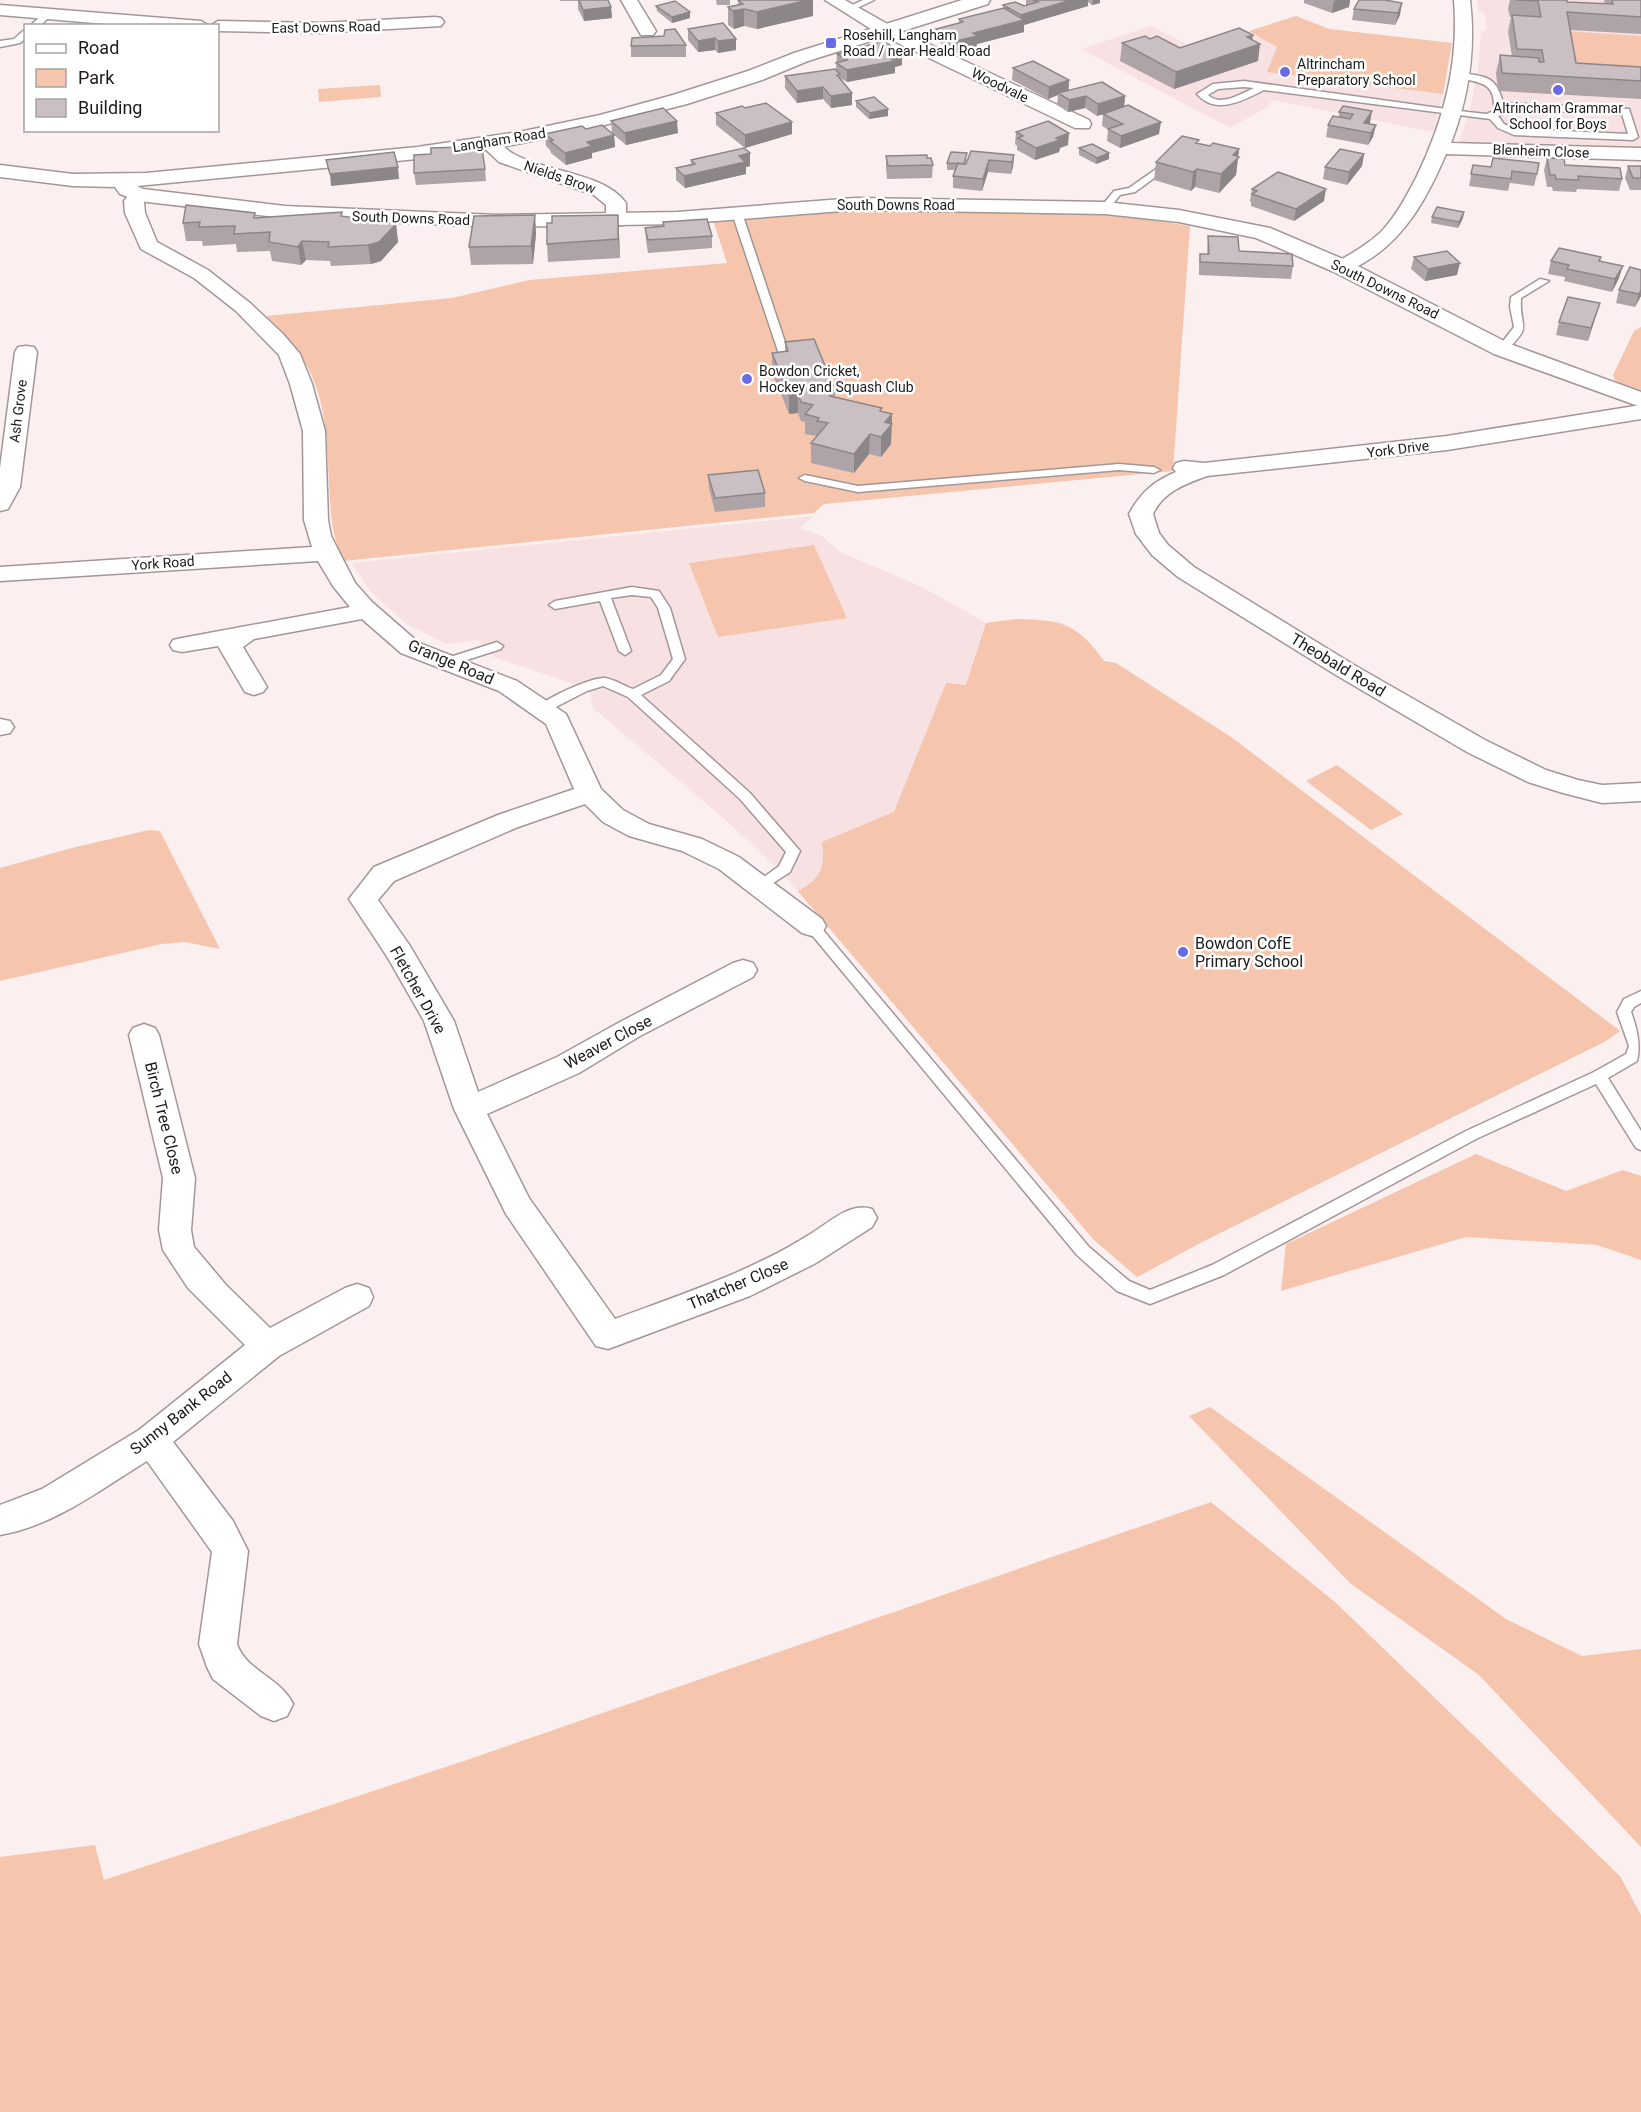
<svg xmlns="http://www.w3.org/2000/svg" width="1641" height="2112" viewBox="0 0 1641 2112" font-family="Roboto,sans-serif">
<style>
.built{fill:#f7e1e3}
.green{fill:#f5c5ad}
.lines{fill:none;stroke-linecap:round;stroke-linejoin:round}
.lane-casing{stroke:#a39698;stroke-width:3}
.street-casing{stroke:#a39698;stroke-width:3}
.secondary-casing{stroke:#a39698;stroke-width:3}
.lane{fill:#fff;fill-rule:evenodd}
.street{fill:#fff;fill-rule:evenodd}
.secondary{fill:#fff;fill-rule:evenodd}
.wall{fill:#aea4a8}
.shaded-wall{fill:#8d8688}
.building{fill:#cabfc3;stroke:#8d8688;stroke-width:1.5}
.poi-dot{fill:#6a6ae3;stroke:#fff;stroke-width:2}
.labels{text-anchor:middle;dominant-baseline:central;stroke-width:5;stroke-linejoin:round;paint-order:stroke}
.far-street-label{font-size:14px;fill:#1e1a1a;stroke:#fff}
.far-poi-label{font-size:14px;fill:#1e1a1a;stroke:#fff;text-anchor:start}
.street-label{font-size:16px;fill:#1e1a1a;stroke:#fff}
.poi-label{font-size:16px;fill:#1e1a1a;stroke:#fff;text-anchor:start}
</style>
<rect width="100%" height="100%" fill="#fceff0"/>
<path class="built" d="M1477,0H1641V152L1459,142L1470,110L1478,70L1481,32L1487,30L1484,13L1478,11Z
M1296,16L1329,29L1452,43L1443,94L1433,132L1273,100L1266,108L1230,128L1081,49L1151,26L1196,49Z
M814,516L800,528L822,536L840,552L922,587L986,623L1025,619L1061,622L1072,628L1096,650L1104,661L1116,663L1231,737L1620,1031L1606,1041L1204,1241L1137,1277L1093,1239L781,872L728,822L593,708L590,692L574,684L494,657L478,640L446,644L407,624L371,592L351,563Z"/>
<path class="green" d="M1296,16L1329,29L1452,43L1443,94L1267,72L1277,47L1249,31Z
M1566,31L1641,36V83L1575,79Z
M380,85L381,97L319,102L318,89Z
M871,210C978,211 1085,207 1190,226L1173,471L824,504L814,513L343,561C331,535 330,507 329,480C326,409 322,366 266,316L452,298L530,280L727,263L713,220L805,212Z
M1641,327V394L1616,383L1613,375L1634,331Z
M814,545L847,618L718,637L689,563Z
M1016,619C1061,620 1077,623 1104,661L1116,663L1231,737L1620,1031L1606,1041L1204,1241L1137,1277L1093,1239L798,891C822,878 825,868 822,842L894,812L946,683L966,685L986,623Z
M1337,765L1403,814L1371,830L1306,781Z
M149,830L160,831L220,949L185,942L162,944L0,981V868L72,848Z
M1476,1154L1566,1191L1623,1170L1641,1176V1260L1597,1245L1466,1237L1281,1291L1286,1244Z
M1210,1407L1506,1619L1582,1656L1641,1649V1847L1479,1675L1351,1584L1189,1416Z
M1211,1502L1335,1602L1620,1876L1641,1915V2112H0V1857L95,1845L104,1880L467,1760Z"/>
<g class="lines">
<g class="lane-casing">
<path id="lane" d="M863,0H874L851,11L844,9Z
M45,12L52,14L40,26H30Z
M23,31H26V38L20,43L0,47V41L14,39Z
M1462,73C1487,77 1496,76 1503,103L1629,109L1638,137L1633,140L1514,135L1498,128L1490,119L1264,90C1244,100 1216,116 1197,94L1213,84L1244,81L1468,112L1486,114L1494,111C1496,82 1481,83 1459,78V74ZM1244,87L1254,88C1240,94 1221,107 1208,95L1218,89ZM1503,109L1622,114L1628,134L1516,129L1504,124L1498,116L1501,115Z
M1169,160L1174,163L1172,165L1135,192L1120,195L1108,210H1102L1100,208L1114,191L1129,188Z
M737,210L742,213L788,351L787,353H779L778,351L732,213Z
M1540,279L1549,281L1521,298C1519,331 1534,323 1506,351H1498L1497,349L1514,327L1510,307L1511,297Z
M1119,464L1154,467L1160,470L1154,473L1119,470L858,492L805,481L799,478L805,475L858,486Z
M632,587L659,591L670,608L685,659L669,681L641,695L750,793L800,851L790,872L764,889L759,891L752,886L779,866L786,852L740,799L628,697L603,686L587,691L546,712L541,713L535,709C544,699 591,677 605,678C614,679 624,686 633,689L661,675L673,659L658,608L651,597L632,595L611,598L631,651L625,655L619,651L600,601L555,609L549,605L555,601Z
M497,642L503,646L501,649L448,666L442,662L444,659Z
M812,921L817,923L1089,1247L1129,1281L1150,1290L1212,1265L1466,1131L1594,1072L1626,1054L1629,1046L1617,1012L1624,999L1641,991V1003L1634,1007L1631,1012C1637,1028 1641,1045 1637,1061L1608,1078L1641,1131V1150L1636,1148L1596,1084L1476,1139L1224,1275L1150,1304L1117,1291L1077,1255L807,929L805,926Z"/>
</g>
<g class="street-casing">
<path id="street" d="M621,0H637L656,31L653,35H641Z
M825,0H845L891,26L1089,120L1091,124L1089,128H1075L879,34Z
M1454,0H1470C1476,50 1469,96 1451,143L1641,148V160L1446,154C1428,196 1406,238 1365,262C1355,268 1347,274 1335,271L1332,267L1335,263C1351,254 1367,245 1381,232C1396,216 1406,197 1416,178C1444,120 1459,64 1454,0Z
M0,5L201,21L209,26H130L0,15Z
M435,17L441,18L444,22L441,26L321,33L218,31V26H210L218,21L321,23Z
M489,138C499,141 504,148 512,153C543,172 604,172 626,203V221L623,225H609L606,221V205L594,195L499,162L480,144L482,140Z
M139,189L146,191L149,195L144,202L145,213L157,242L208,270L250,303L283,334L300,354L312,384L325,431L328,520L331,536L355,583L372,602L419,643L517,681L566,714L601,789L623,810L649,824L702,839L739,857L822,919L826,926L822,933L812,936L802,933L719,869L682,851L629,836L603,822L585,804L518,827L394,881L378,900L410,946L454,1021L478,1092L557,1057L620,1022L733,963L743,960L753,963L757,970L753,977L640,1036L579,1073L487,1114L529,1198L615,1319C682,1294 751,1272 812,1233C830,1222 850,1202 872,1209L877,1218L872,1227L816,1263L750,1296L608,1349L596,1346L506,1214L454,1109L424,1021L388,958L349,899L374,867L498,815L574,789L546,724L499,691L401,653L362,619L254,639L243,647L267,687L263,692L254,695L245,692L218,646L182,652L173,650L170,645L173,640L182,638L350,607L333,586L318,561L0,581V567L312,547L304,520L303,431L290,384L279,355L236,311L194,278L141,249L125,213L124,201L132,191Z
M26,346L34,347L37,352L20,487L8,509L0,511V468L15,352L18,347Z
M1641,405V419L1447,450L1207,476C1185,484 1163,492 1153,514L1159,533L1168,545L1194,567L1354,665L1485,740L1546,770L1578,780L1602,785L1641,783V801L1602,803L1563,793L1528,782L1467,752L1336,675L1178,577L1152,555L1136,534L1129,514C1140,493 1154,481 1176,472L1173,468L1176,463L1184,461L1204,463L1447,436Z
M0,719L10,721L14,727L10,733L0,735Z
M144,1024L155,1028L159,1035L195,1178L191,1230L194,1247L226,1285L270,1328L345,1288L357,1284L369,1288L373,1297L369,1306L279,1356L173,1442L233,1521L248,1551L237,1644C246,1671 281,1678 293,1704L287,1716L274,1721L261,1716L213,1679L207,1667L199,1644L212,1552L147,1461C101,1489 54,1526 0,1535V1505L42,1489L139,1430L245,1345L188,1288L163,1250L159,1230L163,1178L129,1035L133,1028Z"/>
</g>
<g class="secondary-casing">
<path id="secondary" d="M962,0H990L988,4L808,61L762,80L687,104L573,133L491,149L417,159L137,186L143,189L285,206L497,215L678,212L855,198L1105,202L1179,210L1270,228L1350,262L1510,344L1641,392V407L1494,354L1334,272L1256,238L1179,222L1105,214L855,210L678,224L497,227L285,218L139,201L120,194L115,187L73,186L0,177V165L73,174L146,173L417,147L519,132L600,115L673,95L748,71L794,53Z"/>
</g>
<use href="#lane" class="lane"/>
<use href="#street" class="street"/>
<use href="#secondary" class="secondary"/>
</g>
<path class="wall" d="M560,0H608L611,7L612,18L584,21L578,9V1H560Z
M716,0H730V5H717Z
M738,0L813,16L757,29L744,26L734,29L728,25V7L738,5Z
M1026,0H1100V3L1092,5L1088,2V6L1024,25V32L977,44L976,48L956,53L936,40V29L959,23V19L1003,8V5L1026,6Z
M1304,0H1350L1349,7L1332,13L1304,3Z
M1385,0L1400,15L1395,25L1352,20L1354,9Z
M1510,0H1567V2L1605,4L1604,0H1641V34L1570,30L1576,63L1641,67V99L1498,91L1496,73L1500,55L1512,56L1508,32L1511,17H1510L1508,9Z
M656,6L690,12V18L672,23L657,11Z
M688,29L736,39V50L718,53L715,50L698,52L688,40Z
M1150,39L1180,48L1252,40L1258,61L1174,89L1120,61L1122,43Z
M686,45V57H631V46Z
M837,54H902V65L895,67V73L847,82L840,78L852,93V105L831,108L823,99L797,103L785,88V76L836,69Z
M1013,68L1069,80V90L1125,96L1124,106L1159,134L1120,148L1107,141L1108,129L1102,126L1103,114L1097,116L1085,108L1068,112L1057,105L1058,95L1048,99L1012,80Z
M856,101L888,116L869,119L856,107Z
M1343,106L1369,124L1373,137L1368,145L1326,137L1328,125L1339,117V112Z
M716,113L792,134L745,148L716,125Z
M611,121L678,133L626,145L614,135L615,147L592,153V158L566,165L551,153L550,150L546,146L545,134L586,129L612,133Z
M1016,132L1068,145L1060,148L1059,152L1035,160L1017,150V146L1015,144Z
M1199,144L1210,146L1239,149L1236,175L1219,193L1195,187L1191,191L1154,180L1156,162Z
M1079,148L1109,153V159L1096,164L1079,155Z
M461,150L485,169L486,181L416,185L414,173L431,154Z
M1364,154L1362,166L1347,185L1323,179L1325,167Z
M1014,155L1013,167L1011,174L988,172L982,191L953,188V176L955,170H947V163L967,159L965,164Z
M886,156L927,158L933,165L932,178L887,179L886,168Z
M1547,158L1565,165L1622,179L1619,191L1577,189L1576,192L1553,191L1552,187H1547L1544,170Z
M691,160L750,166L746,167V174L685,188L676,180V168L691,164Z
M1473,165L1537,174L1534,186L1510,183L1508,191L1469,186Z
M1628,166H1641V190H1630L1625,178Z
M1252,189L1324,201L1294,221L1251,206V202L1250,201Z
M342,212V216L396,224L398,242L381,261L371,264L331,266L330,261L306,260L301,265L272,261L270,251L237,252L236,244L203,246L202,241H186L183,223Z
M1464,212L1463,218L1458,228L1431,223L1432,217Z
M535,215L536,234L533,264L471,265L469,247Z
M663,222L712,236V248L648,253L646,240L645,228L663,226Z
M552,223L619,234L620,258L548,262L547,244Z
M1208,236L1239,251L1293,266L1291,279L1199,275V266L1200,254H1207Z
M1414,257L1457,275L1425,281L1411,269Z
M1601,257L1600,261L1619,278L1612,292L1564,281L1565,277L1548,274L1551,261Z
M1641,270V296L1635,307L1616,303L1619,290Z
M1600,303L1588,341L1556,335L1559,322Z
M785,342L835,390V397L892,414L891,444L881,457L869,454L854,473L811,463V443L817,436L805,434V422L801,421L798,413L789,414L772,372V353L785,351Z
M708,475L765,493V507L715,512L709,488Z"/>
<path class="shaded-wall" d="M808,0H813V16L757,29V12Z
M1071,0H1088V6L1024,25V32L977,44L976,48L956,53V41L973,33L1021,21V15Z
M1093,0H1100V3L1092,5Z
M1337,0H1350L1349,7L1332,13L1334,1Z
M1402,3L1400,15L1395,25L1398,13Z
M611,7L612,18L584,21L583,10Z
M744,9V26L734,29L733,11Z
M690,12V18L672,23V17Z
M1253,35L1251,47L1260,44L1258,61L1174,89L1176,72L1247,37Z
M715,38V50L698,52V41Z
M736,39V50L718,53V41Z
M902,54V65L895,67V73L847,82V70Z
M1069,80L1068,92L1058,93V95L1048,99L1049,87Z
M823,87V99L797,103V91Z
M852,93V105L831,108V96Z
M1086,96L1085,108L1068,112L1069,100Z
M1125,96L1124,108L1097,116L1098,104Z
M888,109V116L869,119L870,113Z
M1372,111L1370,123L1364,132V123Z
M677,121L678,133L626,145L625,133Z
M792,122V134L745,148V135Z
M1161,122L1159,134L1120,148L1121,136Z
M1376,125L1373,137L1368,145L1371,133Z
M1069,133L1068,145L1060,148L1059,152L1035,160L1036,148L1056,138Z
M614,135L615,147L592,153V158L566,165L565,153L587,142Z
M1239,149L1236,175L1219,193L1221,174L1233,155Z
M750,153V166L746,167V174L685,188L684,176L739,156Z
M1109,153V159L1096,164L1097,158Z
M1364,154L1362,166L1347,185L1349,172Z
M1014,155L1013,167L1011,174L1012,162Z
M989,160L988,172L982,191L983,179Z
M398,167L399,179L331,186L330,174Z
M1197,169L1195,187L1191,191L1193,172Z
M1326,189L1324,201L1294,221L1296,209Z
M1464,212L1463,218L1458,228L1459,222Z
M535,215L536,234L533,264L531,246Z
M618,215L619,234L620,258L618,239Z
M396,224L398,242L381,261L371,264L368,245Z
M302,241L306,260L301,265L298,247Z
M1460,263L1457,275L1425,281L1428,269Z
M1623,266L1619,278L1612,292L1615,279Z
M1641,290V296L1635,307L1639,294Z
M1600,303L1596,315L1588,341L1591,328Z
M798,394V413L789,414V395Z
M892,414L891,444L881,457V437L885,422Z
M870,434L869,454L854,473V454Z"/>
<path class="building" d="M579,0H608L611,7L583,10Z
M738,0H808L757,12L744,9L733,11L728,7L743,4Z
M1033,0H1071L1021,15L1003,5L1015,2L1024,6L1038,2Z
M1359,0H1385L1402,3L1398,13L1354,9Z
M1516,0H1567V2L1613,4L1612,0H1641V17L1567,12L1576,63L1641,67V81L1502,73L1500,55L1539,58V62H1544L1542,50L1517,49L1512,15L1541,17L1538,1Z
M675,1L690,12L672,17L656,6Z
M1004,8L1024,20L973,33L977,36L956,41L936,29L963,22L959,19Z
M723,23L736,39L718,41L715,38L698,41L688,29Z
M1239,28L1253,35L1247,37L1260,44L1176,72L1122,43L1145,36L1150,39L1157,36L1180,48Z
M675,29L686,45L631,46L632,38L664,36L665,30Z
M884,41L902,54L888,57L895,61L847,70L836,63L847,60L837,54Z
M1033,61L1069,80L1049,87L1013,68Z
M835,69L840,74L837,75L852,93L831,96L823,87L797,91L785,76Z
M1102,82L1125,96L1098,104L1086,96L1069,100L1058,93Z
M874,97L888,109L870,113L856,101Z
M766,103L792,122L745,135L716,113L742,106L745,108Z
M1128,105L1161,122L1121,136L1108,129L1123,124L1103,114Z
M1343,106L1372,111L1364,123L1376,125L1371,133L1328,125L1333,116L1350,119L1353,114L1339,112Z
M663,108L677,121L625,133L611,121Z
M1048,121L1069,133L1056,138L1060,140L1036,148L1018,138L1023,136L1016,132Z
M602,125L614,135L587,142L592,146L565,153L550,141L553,140L545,134L582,126L586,129Z
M1182,136L1199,140L1196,143L1210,146L1213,143L1239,149L1233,155L1239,157L1221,174L1197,169L1193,172L1156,162Z
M1092,144L1109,153L1097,158L1079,148Z
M461,147V150L482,149L485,169L414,173V155L431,154V148Z
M744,148L750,153L739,156L745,162L684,176L676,168L695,164L691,160Z
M1340,149L1364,154L1349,172L1325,167Z
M971,151L1014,155L1012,162L989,160L983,179L953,176L958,163L966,164Z
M394,152L398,167L330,174L326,160Z
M951,152L967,153L964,164L947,163Z
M927,155V158H931L933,165L888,166L886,156Z
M1493,158L1539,163L1537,174L1512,171L1511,179L1471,174L1473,165L1491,167Z
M1547,158L1564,159L1565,165L1620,168L1622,179L1578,176L1579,180L1556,179L1555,175H1550Z
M1628,166H1641V178H1633Z
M1278,172L1326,189L1296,209L1252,194L1257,191L1252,189Z
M186,205L255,213L254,218L342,212L341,216L396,224L379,242L368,245L328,247L329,242L302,241L298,247L269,242L270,232L234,234L235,226L199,227L200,222L183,223Z
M1437,207L1464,212L1459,222L1432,217Z
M535,215L531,246L469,247L474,216Z
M618,215V239L547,244V223H552V216Z
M707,219L712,236L648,240L645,228L664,226L663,222Z
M1208,236L1238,237L1239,251L1292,254L1293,266L1200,262V254H1209Z
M1559,248L1601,257L1599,261L1623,266L1615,279L1567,269L1569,265L1551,261Z
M1447,251L1460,263L1428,269L1414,257Z
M1630,267L1641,270V290L1639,294L1619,290Z
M1568,297L1600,303L1591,328L1559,322Z
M814,339L835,390H828L830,396L882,408L880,411L892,414L885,422L892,424L881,437L870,434L854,454L811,443L828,423L817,421L819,418L805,414L813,405L801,402L798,394L789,395L772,353L788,351L785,342Z
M758,470L765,493L715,498L708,475Z"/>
<g class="poi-dot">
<rect x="825" y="37" width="12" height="12" rx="3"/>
<circle cx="1285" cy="72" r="6"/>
<circle cx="1558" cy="90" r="6"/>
<circle cx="747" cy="379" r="6"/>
<circle cx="1183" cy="952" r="6"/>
</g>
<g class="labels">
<g class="far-street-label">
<text transform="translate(326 27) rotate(-1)">East Downs Road</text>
<text transform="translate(1000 85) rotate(26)">Woodvale</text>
<text transform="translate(499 140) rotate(-9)">Langham Road</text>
<text transform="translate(1541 151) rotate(2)">Blenheim Close</text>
<text transform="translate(560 177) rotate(19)">Nields Brow</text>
<text x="896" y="205">South Downs Road</text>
<text transform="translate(411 218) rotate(2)">South Downs Road</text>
<text transform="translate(1385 289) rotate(26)">South Downs Road</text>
<text transform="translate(18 411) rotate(-83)">Ash Grove</text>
<text transform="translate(1398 449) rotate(-7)">York Drive</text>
<text transform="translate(163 563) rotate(-4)">York Road</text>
</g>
<g class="far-poi-label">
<text x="843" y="35">Rosehill, Langham<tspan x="843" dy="16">Road / near Heald Road</tspan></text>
<text x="1297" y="64">Altrincham<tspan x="1297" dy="16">Preparatory School</tspan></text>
<text x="1558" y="108" text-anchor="middle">Altrincham Grammar<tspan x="1558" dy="16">School for Boys</tspan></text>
<text x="759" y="371">Bowdon Cricket,<tspan x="759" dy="16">Hockey and Squash Club</tspan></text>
</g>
<g class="street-label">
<text transform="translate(451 662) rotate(23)">Grange Road</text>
<text transform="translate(1338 665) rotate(31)">Theobald Road</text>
<text transform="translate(418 990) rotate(61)">Fletcher Drive</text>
<text transform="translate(608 1042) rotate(-28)">Weaver Close</text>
<text transform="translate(164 1118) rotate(76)">Birch Tree Close</text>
<text transform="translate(738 1284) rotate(-23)">Thatcher Close</text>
<text transform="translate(181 1413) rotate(-38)">Sunny Bank Road</text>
</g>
<g class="poi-label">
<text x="1195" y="943">Bowdon CofE<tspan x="1195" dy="18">Primary School</tspan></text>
</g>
</g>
<rect x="24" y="24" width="195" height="108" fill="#ffffff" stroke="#a5a3a3" stroke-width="1.5"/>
<rect x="36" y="44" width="30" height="9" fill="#ffffff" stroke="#a5a3a3" stroke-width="1.5"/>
<text x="78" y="54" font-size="18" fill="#1e1a1a">Road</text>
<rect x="36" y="69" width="30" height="18" fill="#f5c5ad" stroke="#a5a3a3" stroke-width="1.5"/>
<text x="78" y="84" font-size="18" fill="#1e1a1a">Park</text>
<rect x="36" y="99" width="30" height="18" fill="#cabfc3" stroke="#a5a3a3" stroke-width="1.5"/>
<text x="78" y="114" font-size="18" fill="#1e1a1a">Building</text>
</svg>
